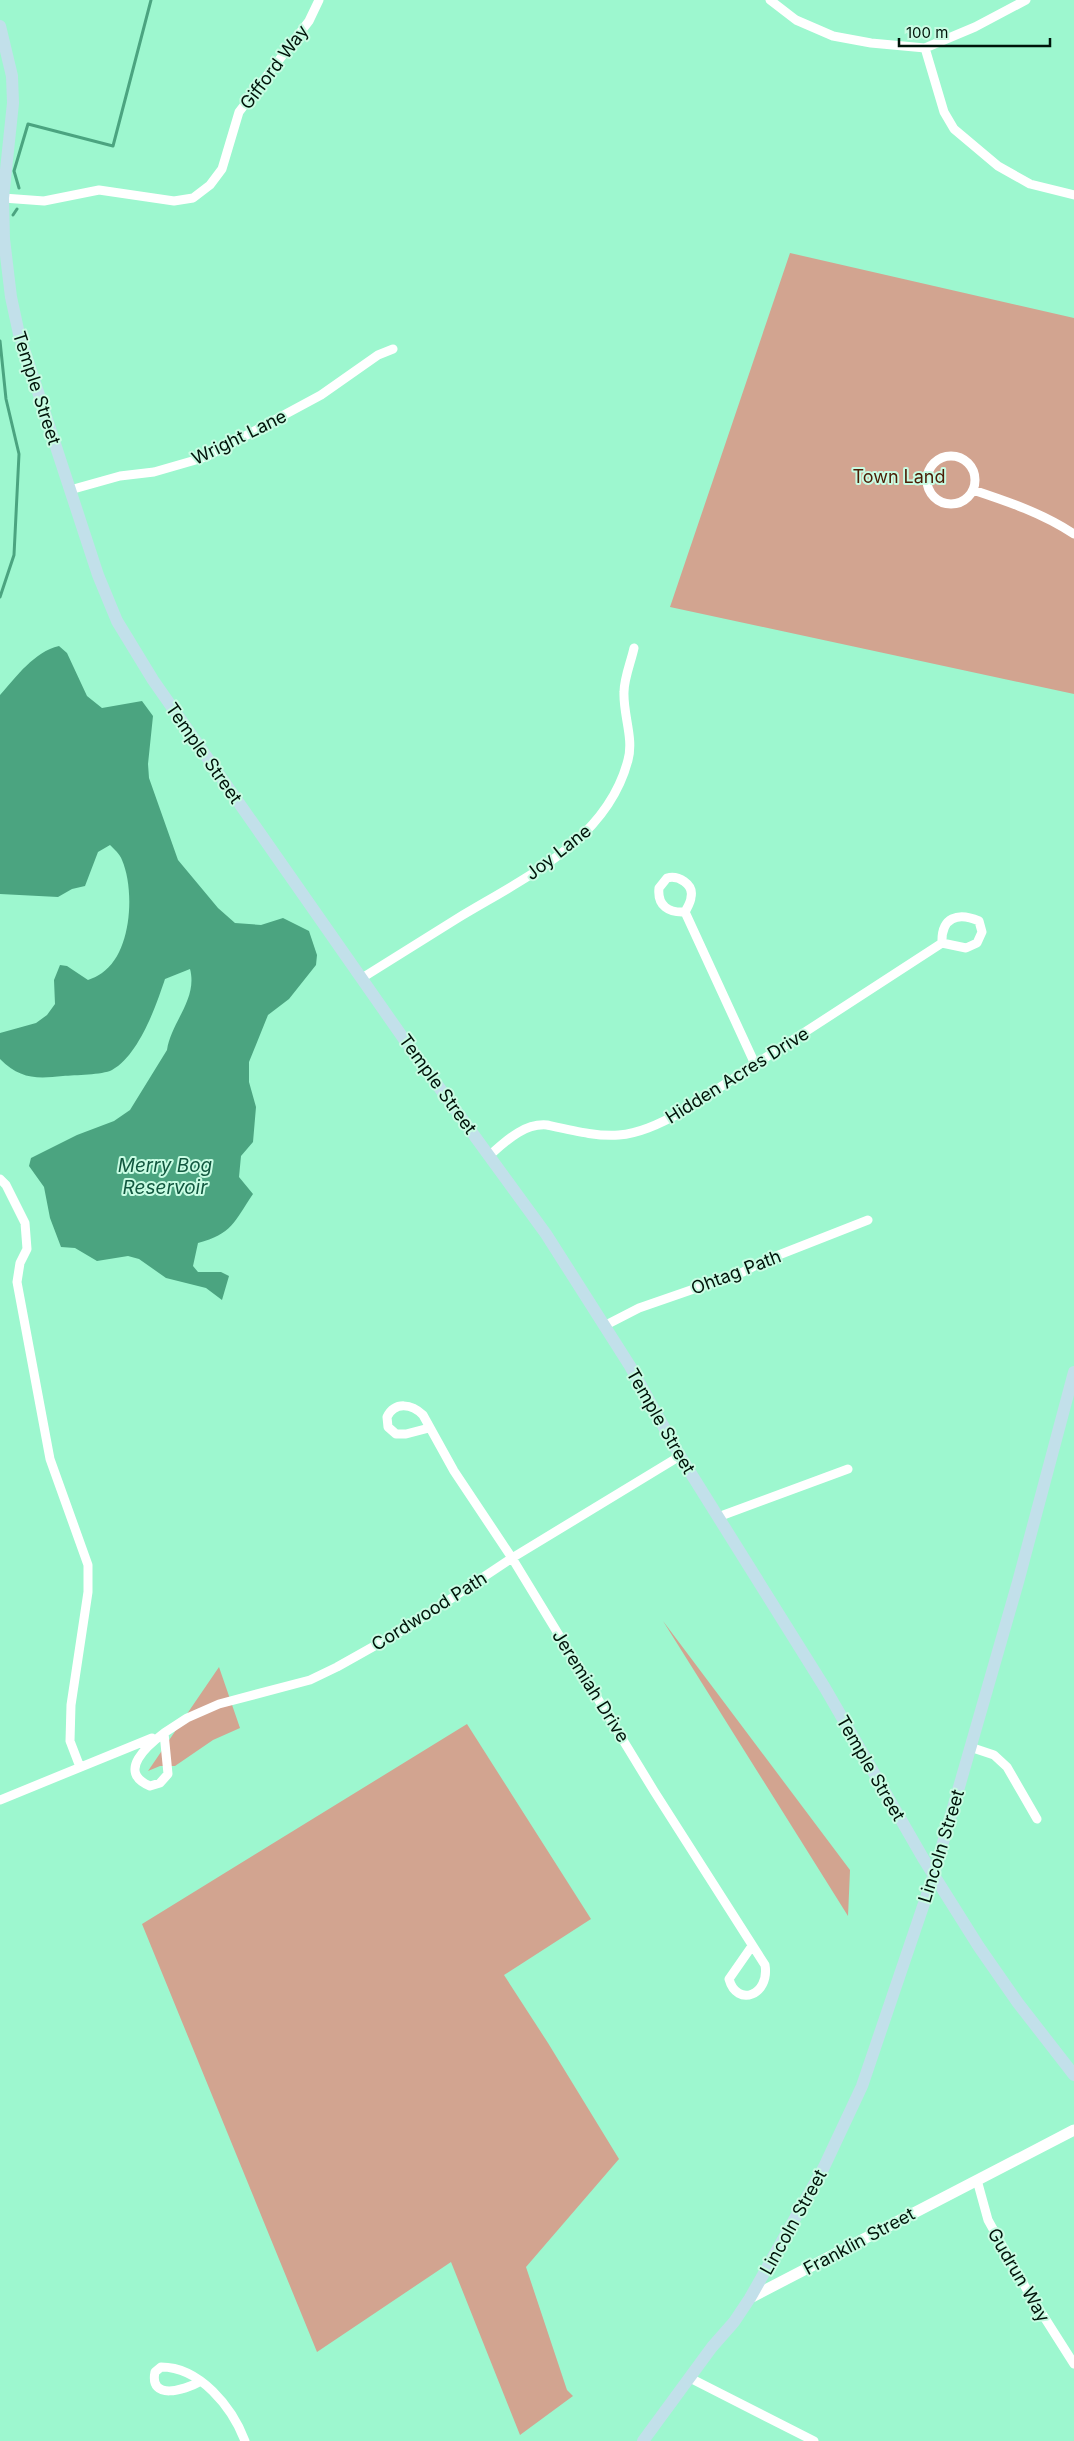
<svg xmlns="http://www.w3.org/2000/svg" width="1074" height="2441" viewBox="0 0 1074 2441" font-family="Inter,sans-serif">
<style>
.green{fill:#d2a490}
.water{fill:#4ba480}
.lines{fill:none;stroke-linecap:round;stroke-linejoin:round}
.stream{stroke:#4ba480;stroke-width:3}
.minor{stroke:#fff;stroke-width:9}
.tertiary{stroke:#fff;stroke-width:11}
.secondary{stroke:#c2e0ea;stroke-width:12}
.labels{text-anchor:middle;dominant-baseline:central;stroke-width:4;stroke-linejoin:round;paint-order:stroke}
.street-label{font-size:18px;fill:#00140a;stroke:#c8fce3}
.park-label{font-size:18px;fill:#4b1c04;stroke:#c8fce3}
.water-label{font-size:19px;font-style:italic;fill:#11573f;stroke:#c8fce3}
</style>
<rect width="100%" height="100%" fill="#9df7cf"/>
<path class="green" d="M790,253L1074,318V694L670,607Z
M663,1621L850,1870L848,1916Z
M219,1667L240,1728L213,1740L175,1766H160L148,1771Z
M467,1724L591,1919L504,1975L548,2043L619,2159L526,2267L567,2390L573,2396L520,2435L451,2262L317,2352L142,1924Z"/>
<path class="water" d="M59,646L67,653L87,696L102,708L142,701L153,716L148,764L149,778L178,860L218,908L235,923L261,925L283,918L309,931L317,955L316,965L289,999L268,1015L249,1062V1082L256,1107L253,1142L241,1156L239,1177L253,1194C234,1222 232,1234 198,1243L193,1266L198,1272H221L229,1276L222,1300L206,1288L166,1278L139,1259L128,1256L97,1261L75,1248L61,1247L50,1218L44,1187L29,1166L31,1158L77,1135L114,1121L130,1110L167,1050C171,1022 198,999 190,969L165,979C156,1006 139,1055 112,1070C102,1075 75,1075 63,1076C36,1079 20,1079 0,1059V1033L36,1023L47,1015L55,1004L54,980L60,965L67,966L88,980C93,978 98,976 102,973C132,953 135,890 122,860C120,854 114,849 110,845L98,852L85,886L72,889L58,897L0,894V695C17,676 34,652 59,646Z"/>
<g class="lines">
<path class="stream" d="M19,188L14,171L28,124L113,146L151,0
M13,215L17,209
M0,341L6,399L19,454L14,555L0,597"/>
<path class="minor" d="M770,0L796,20L833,36L871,43L925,48L975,27L1026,0
M925,48L944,112L954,129L998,166L1030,184L1074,195
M3,198L44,201L99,190L174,201L193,198L210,185L222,169L239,112L309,21L319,0
M927 480a24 24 0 1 1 48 0a24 24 0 1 1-48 0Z
M70,490L120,476L154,472L206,457L321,395L378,355L393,349
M973,490C1009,502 1042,513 1074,534
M685,912C687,908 691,902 691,897C694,884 678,875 667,878L659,888C657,906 669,913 685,912L755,1064
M362,978C394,958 426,938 458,918C524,878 607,841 628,760C634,738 623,715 624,692C624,678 631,662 634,648
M490,1155C506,1141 524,1123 547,1125C611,1139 626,1143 685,1110L942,943C941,917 958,912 979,921L982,932L977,943L966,948L942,943
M0,1179L6,1185L25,1223L27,1249L20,1263L17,1282L50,1459L88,1565V1592L71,1705L70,1741L80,1767
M604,1326L639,1308L743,1272L766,1260L868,1220
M429,1428L406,1434H396L388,1427L387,1417C395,1401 412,1404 423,1415L454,1471L512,1558L654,1791L765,1965C770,1995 737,2008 729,1979L752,1946
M718,1517L848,1469
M164,1733C148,1745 116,1772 150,1786L160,1783L168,1774L164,1733L187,1718L219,1704L310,1680L337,1667L410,1626L512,1558L680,1456
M970,1747L994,1755L1007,1767L1037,1819
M0,1800L152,1738
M977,2180L988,2220L1027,2290L1074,2364
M690,2378L814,2441
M199,2382C185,2390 149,2401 155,2372L161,2367C200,2367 232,2407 245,2441"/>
<path class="tertiary" d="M750,2298L1074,2130"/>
<path class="secondary" d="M0,26L12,76L13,103L3,198L4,239L11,297L19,334L98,575L117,621L153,680L406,1042L546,1234L630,1366L680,1456L825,1688L923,1858L979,1947L1018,2003L1074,2075
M643,2441L712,2347L734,2322L750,2298L824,2167L862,2086L934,1874L1018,1582L1074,1372"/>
</g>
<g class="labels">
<g class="street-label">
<text transform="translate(274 67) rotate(-53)">Gifford Way</text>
<text transform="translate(37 388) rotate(72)">Temple Street</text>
<text transform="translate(239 437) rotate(-26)">Wright Lane</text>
<text transform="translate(204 753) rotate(55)">Temple Street</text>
<text transform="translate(558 852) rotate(-38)">Joy Lane</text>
<text transform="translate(737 1075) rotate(-32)">Hidden Acres Drive</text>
<text transform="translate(438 1084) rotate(54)">Temple Street</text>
<text transform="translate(736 1272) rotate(-21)">Ohtag Path</text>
<text transform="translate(661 1421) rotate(60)">Temple Street</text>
<text transform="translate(429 1611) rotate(-32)">Cordwood Path</text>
<text transform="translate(591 1686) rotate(58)">Jeremiah Drive</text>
<text transform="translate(871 1768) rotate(60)">Temple Street</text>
<text transform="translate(941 1846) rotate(-73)">Lincoln Street</text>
<text transform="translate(793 2222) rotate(-61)">Lincoln Street</text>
<text transform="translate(859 2241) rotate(-28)">Franklin Street</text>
<text transform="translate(1019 2275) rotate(60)">Gudrun Way</text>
</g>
<g class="park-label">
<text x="899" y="476">Town Land</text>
</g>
<g class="water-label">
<text x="165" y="1165">Merry Bog<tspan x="165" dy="22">Reservoir</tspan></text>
</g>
</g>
<path d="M899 38v8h151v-8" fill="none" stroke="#00140a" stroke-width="2.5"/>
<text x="906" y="38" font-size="15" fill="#00140a" stroke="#c8fce3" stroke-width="4" paint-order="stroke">100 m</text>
</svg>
